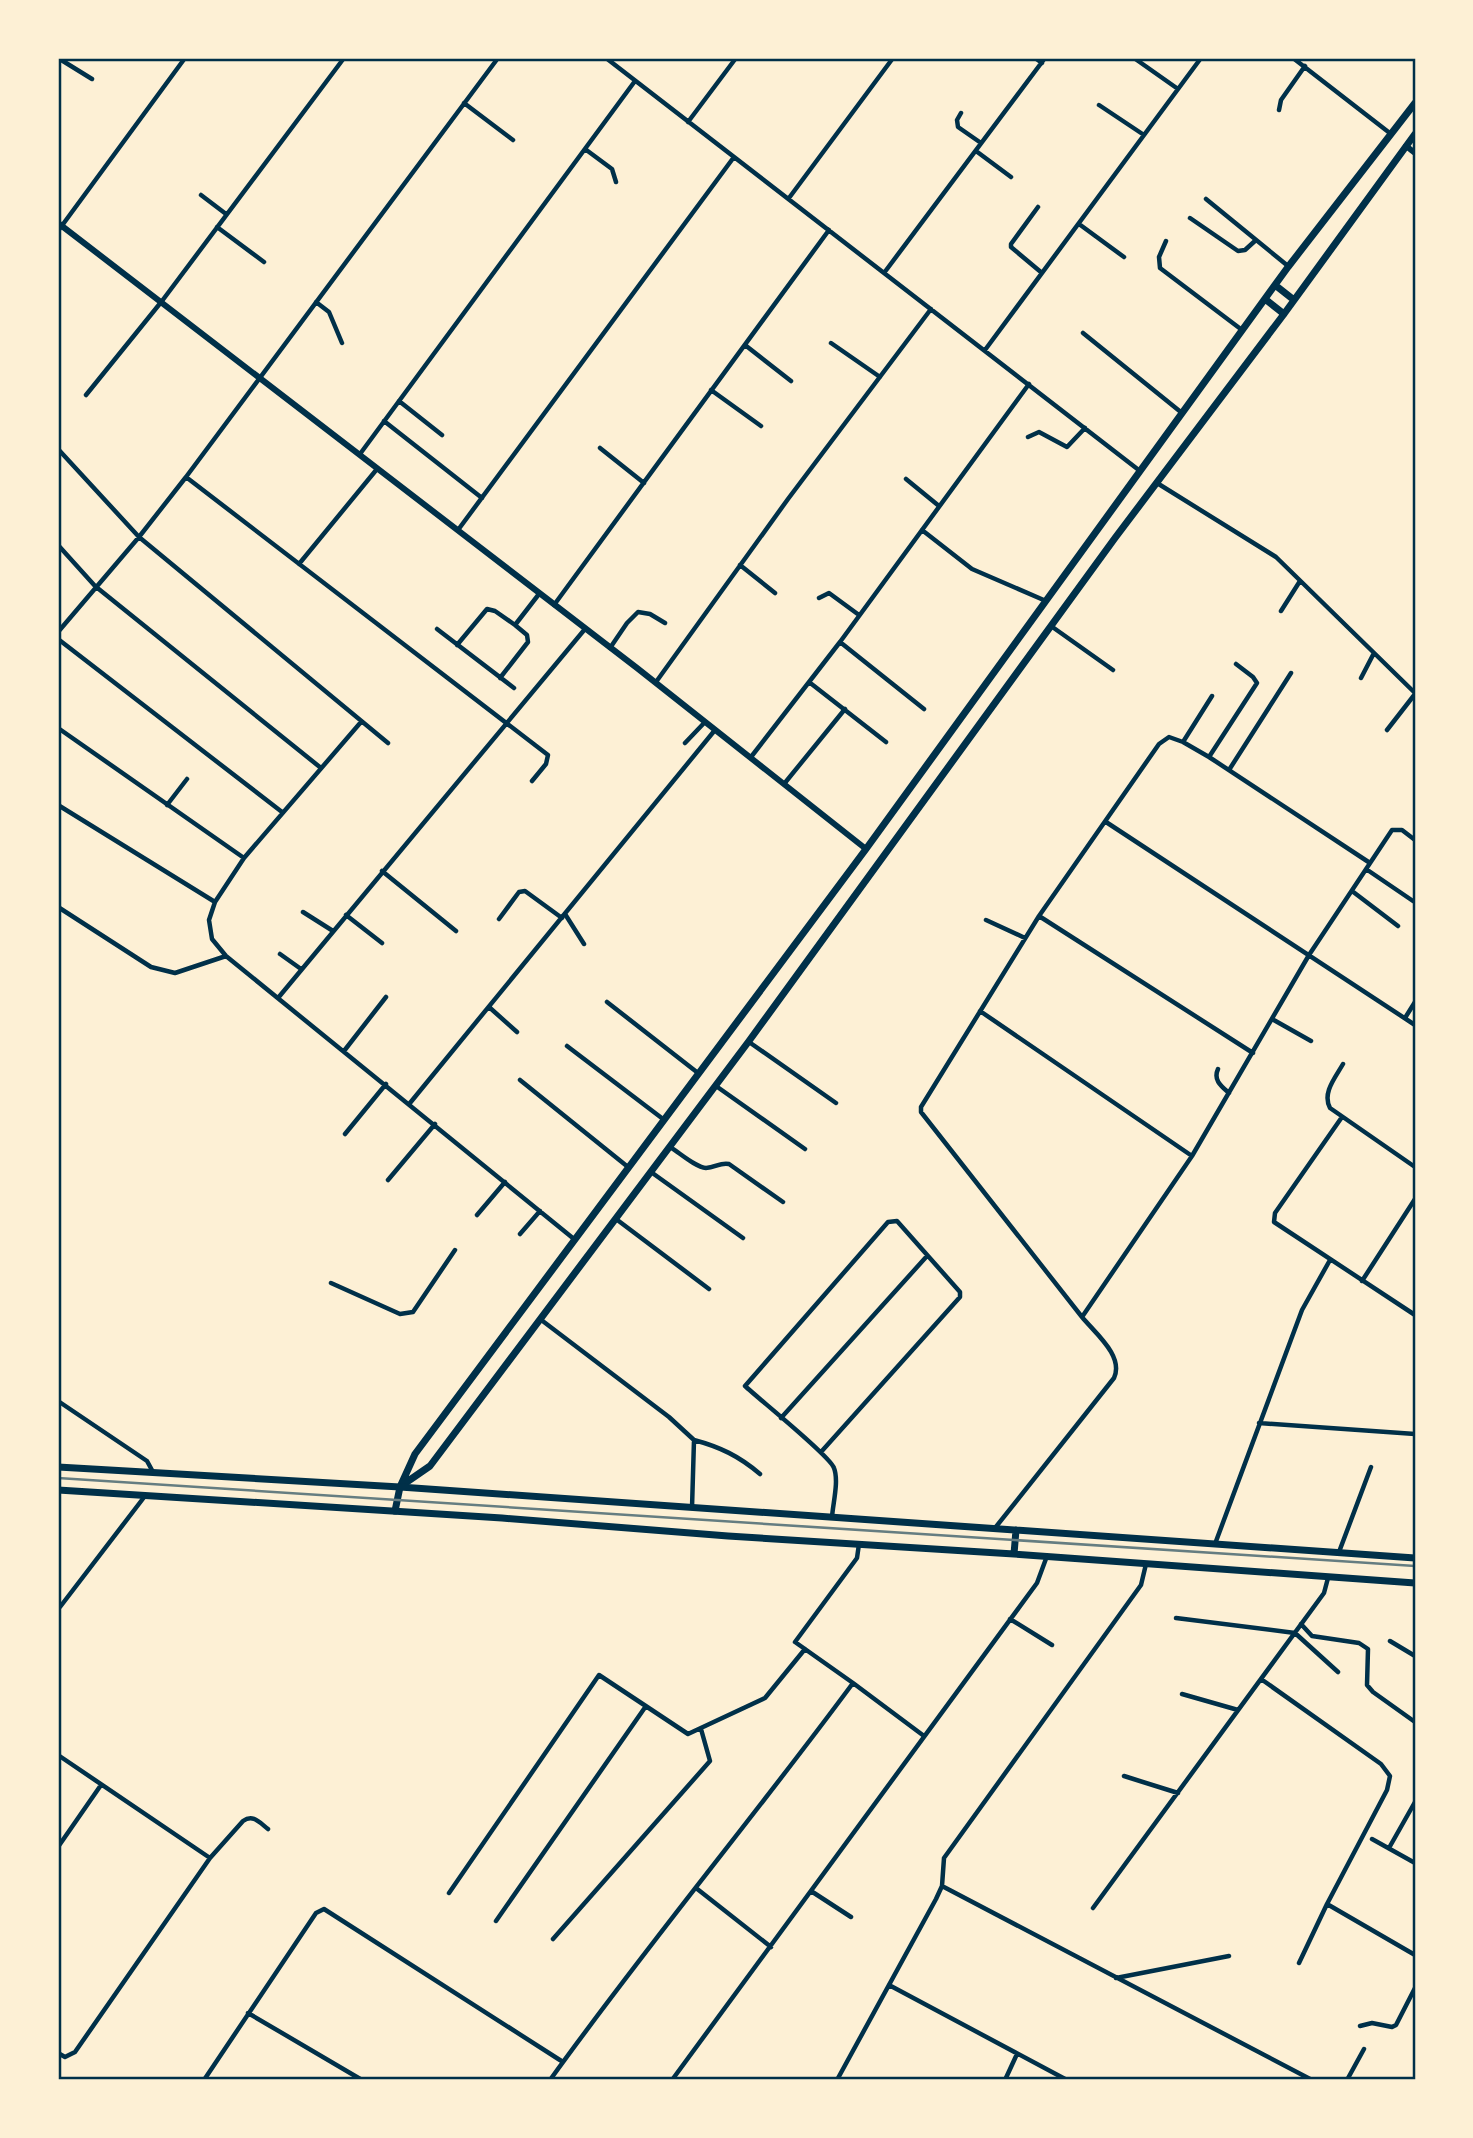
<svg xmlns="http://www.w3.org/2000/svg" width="1473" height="2138" viewBox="0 0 1473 2138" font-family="'Archivo Narrow',sans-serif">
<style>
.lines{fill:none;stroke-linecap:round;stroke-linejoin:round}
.minor{stroke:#003049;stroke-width:4.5}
.tertiary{stroke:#003049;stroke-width:6}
.secondary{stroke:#003049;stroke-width:7}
.primary{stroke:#003049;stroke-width:7}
.rail{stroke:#657d81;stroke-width:2.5}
.neatline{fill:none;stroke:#003049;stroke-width:2.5}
</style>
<rect width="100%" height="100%" fill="#fdf0d5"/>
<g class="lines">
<path class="minor" d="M58,58L92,79
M606,58L1140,471
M1035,58L1042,63
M1134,58L1178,89
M1293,58L1391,134
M464,103L513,140
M1099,105L1144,135
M1279,110L1281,100L1305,66
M961,113L957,120L958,127L981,143
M688,122L736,58
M585,149L612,169L616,182
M976,151L1011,177
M201,195L226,214
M789,198L893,58
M1206,199L1288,266
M1038,207L1011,244V247L1042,273
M1190,218L1238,251L1245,250L1256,240
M1079,224L1124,257
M217,227L264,262
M58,231L185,58
M1166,241L1159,257L1160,268L1242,330
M884,273L1045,58
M316,302L329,312L342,343
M1083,333L1182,413
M831,343L880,377
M745,345L791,381
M985,350L1201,58
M711,390L761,426
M86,395L162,301L344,58
M399,401L442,435
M384,421L482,498
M1028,437L1039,432L1067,447L1085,428
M600,448L644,483
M58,449L139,537L388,743
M360,454L635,81
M186,477L548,755L546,764L532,781
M906,479L939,506
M1157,483L1276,557L1415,693
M458,530L734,157
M922,530L972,569L1046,601
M58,545L95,586L321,768
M299,564L377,469
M740,565L775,593
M819,598L829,593L859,615
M554,605L829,230
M1281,611L1300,581
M1051,626L1113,670
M437,629L514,688
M58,632L139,537L186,477L498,58
M58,639L282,812
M840,642L924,709
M457,645L487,609L495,611L515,625
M610,648L627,623L638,612L650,614L665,623
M500,678L528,642L527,635L515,625L539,594
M1361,678L1374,653
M656,682L788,499L931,309
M809,682L886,742
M361,722L244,858L215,902L209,920L212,939L226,956L574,1239
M58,728L244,858
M1387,730L1415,694
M1183,742L1212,696
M685,743L705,722
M751,757L840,642L1029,384
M1209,757L1257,683L1253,677L1236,664
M1229,770L1291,673
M784,784L845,709
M58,805L215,902
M167,805L187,779
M1106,822L1415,1025
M1366,869L1413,901
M382,871L456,931
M1352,891L1398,926
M58,907L151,967L175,973L226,956
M303,912L333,931
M565,914L584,944
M346,915L382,943
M1039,916L1253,1053
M499,919L519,892L525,891L562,918
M986,920L1025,938
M280,954L301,969
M278,998L585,629
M607,1002L698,1073
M489,1007L517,1032
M980,1011L1192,1156
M1405,1018L1415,1002
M1272,1019L1311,1041
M749,1042L836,1103
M567,1046L663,1119
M344,1051L386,997
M1343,1064C1335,1078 1322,1093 1330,1108L1415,1167
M1218,1069C1213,1080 1221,1086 1229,1093
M520,1080L628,1167
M716,1086L805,1149
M410,1103L715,730
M1342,1117L1275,1213L1274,1222L1415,1315
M345,1134L386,1084
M670,1147C680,1153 695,1167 706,1168C715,1168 720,1162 729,1164L783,1202
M651,1172L743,1238
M388,1180L435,1124
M477,1215L505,1182
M616,1219L709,1289
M520,1234L540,1211
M1362,1281L1415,1199
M331,1283L400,1314L413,1312L455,1250
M1082,1317L921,1112V1107L1039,916L1159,744L1169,737L1183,742L1209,757L1370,863
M540,1319L669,1417L694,1440
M58,1401L147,1461L153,1472
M781,1418L927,1256
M1259,1423L1415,1434
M694,1440C720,1447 739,1456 760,1474
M821,1452L960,1297V1292L897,1221L888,1222L745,1386C759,1399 830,1456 834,1468C839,1481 833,1503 832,1517
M692,1508L694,1440
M995,1528L1114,1378C1124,1356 1096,1334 1082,1317L1192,1156L1309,955L1392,830H1402L1415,840
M1215,1544L1302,1310L1330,1260
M1339,1552L1371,1467
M60,1607L145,1496
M1176,1618L1295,1633L1338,1672
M1010,1619L1052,1645
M1301,1624L1312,1636L1359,1643L1368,1649L1367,1685L1373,1692L1415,1722
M1390,1641L1415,1656
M1261,1679L1381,1764L1390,1776L1387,1790L1327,1904L1299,1963
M853,1683L924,1736
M1182,1694L1238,1710
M58,1755L210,1858
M1124,1776L1178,1793
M1372,1839L1415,1863
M58,1847L101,1785
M1389,1848L1415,1802
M942,1886L1312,2080
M696,1888L771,1947
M811,1891L851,1917
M449,1893L599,1675L688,1734L765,1698L805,1649
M1327,1904L1415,1955
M1093,1908L1324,1593L1328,1578
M496,1921L646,1706
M553,1939L710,1761L701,1729
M1116,1978L1229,1956
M889,1985L1067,2080
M248,2013L362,2080
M1360,2026L1372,2023L1392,2027L1396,2025L1415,1988
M58,2053L65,2057L75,2052L210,1858L243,1821C253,1814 259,1822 268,1829
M204,2080L316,1913L324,1909L563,2062
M550,2080C647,1945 754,1817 853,1683L795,1642L857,1558L859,1544
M672,2080L1037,1583L1047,1556
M837,2080L936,1899L942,1886L944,1858L1141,1585L1146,1564
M1005,2080L1017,2054
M1347,2080L1364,2049"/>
<path class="tertiary" d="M1406,146L1415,153
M58,223L637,668L866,849"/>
<path class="secondary" d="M1275,285L1294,300
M1265,299L1284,314
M401,1486L430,1466L749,1041L1115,538L1284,314L1415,134
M395,1511L400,1487L415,1454L866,849L1288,267L1415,103"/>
<path class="primary" d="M58,1467L400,1487L1415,1558
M58,1490L502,1518L728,1536L1014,1554L1415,1583
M1014,1554L1016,1530"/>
<path class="rail" d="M58,1478L1415,1566"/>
</g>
<rect width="1473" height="2138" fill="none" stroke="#fdf0d5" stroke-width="119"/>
<rect x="60" y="60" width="1354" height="2018" class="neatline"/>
</svg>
